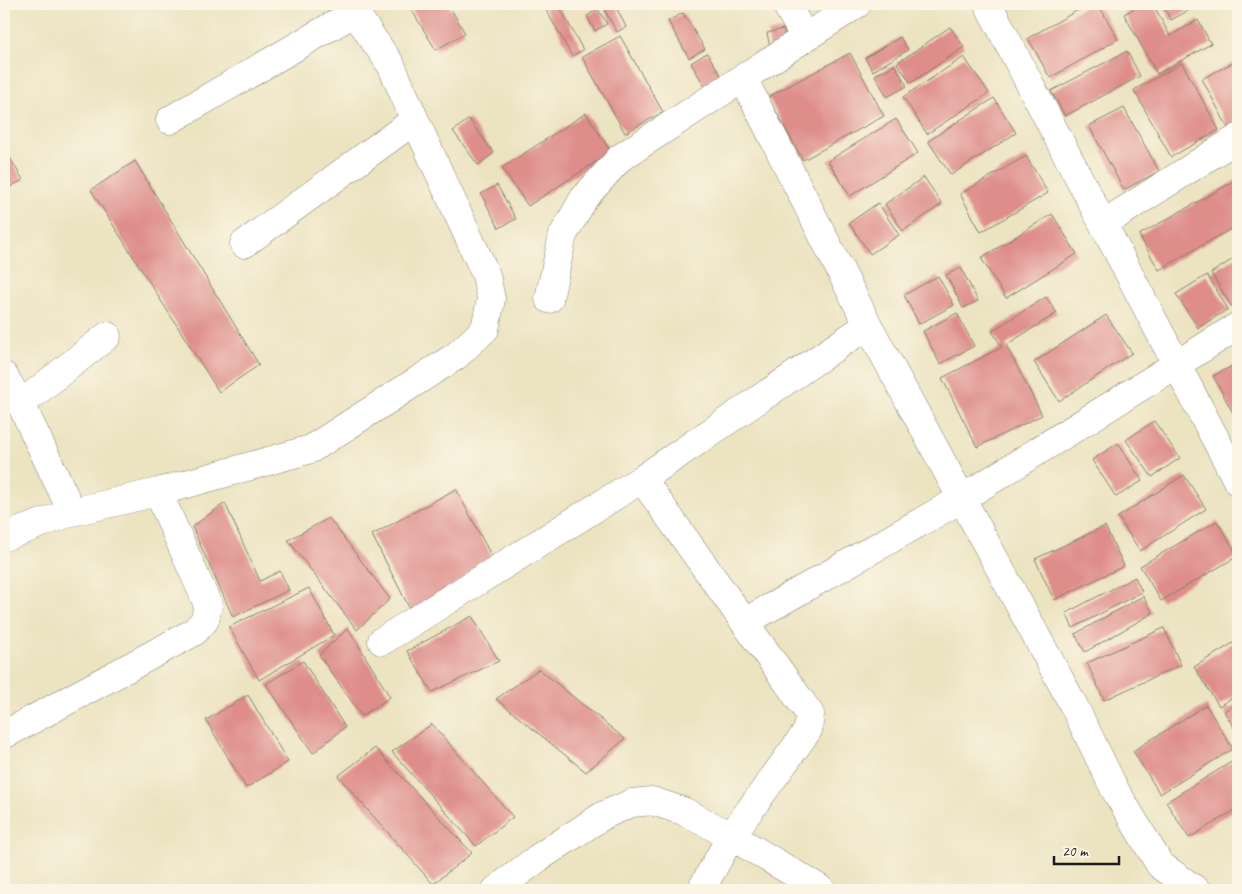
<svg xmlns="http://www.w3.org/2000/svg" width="1242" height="894" viewBox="0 0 1242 894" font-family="Caveat,sans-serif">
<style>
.building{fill:#de8d8b}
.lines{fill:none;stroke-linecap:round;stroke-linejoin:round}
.minor-casing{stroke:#84806e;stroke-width:29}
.minor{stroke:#fff;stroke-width:28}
</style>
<rect width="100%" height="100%" fill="#fcf5e5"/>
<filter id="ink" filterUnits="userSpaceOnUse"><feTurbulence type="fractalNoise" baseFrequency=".02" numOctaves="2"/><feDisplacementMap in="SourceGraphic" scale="10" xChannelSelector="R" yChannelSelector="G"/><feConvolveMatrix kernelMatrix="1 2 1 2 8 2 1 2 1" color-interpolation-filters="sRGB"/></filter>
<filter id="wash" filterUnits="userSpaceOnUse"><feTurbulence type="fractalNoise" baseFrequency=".0096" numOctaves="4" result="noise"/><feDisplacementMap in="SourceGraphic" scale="20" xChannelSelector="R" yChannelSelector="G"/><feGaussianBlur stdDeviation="1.12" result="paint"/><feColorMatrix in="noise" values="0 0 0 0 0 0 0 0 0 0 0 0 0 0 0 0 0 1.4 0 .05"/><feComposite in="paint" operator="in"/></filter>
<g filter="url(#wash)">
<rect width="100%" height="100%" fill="#ece3c1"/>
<g id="blocks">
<path class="building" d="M408,4H448L465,33L436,50Z
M554,4H558L583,50L572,56L545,8Z
M1089,4H1098L1118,39L1050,78L1028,38Z
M1143,4H1153L1170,36L1198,20L1211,44L1157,74L1124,14Z
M1162,4H1200L1171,20Z
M615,5L626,27L617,32L605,11Z
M598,9L607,24L595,31L587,16Z
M683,13L705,49L689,58L668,21Z
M950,27L964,47L911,83L897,63Z
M783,29L787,42L770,47L767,33Z
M620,36L663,112L625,133L582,57Z
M900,37L908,50L873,71L865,58Z
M1127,51L1140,76L1065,116L1051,91Z
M707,53L727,85L710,95L691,63Z
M850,53L884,116L803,160L768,97Z
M964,57L989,93L927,134L903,97Z
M1238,60V131L1232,135L1202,79Z
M1182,63L1219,130L1171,157L1134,90Z
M895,65L907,86L887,97L875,75Z
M994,98L1016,133L951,175L928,141Z
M1124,108L1159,171L1124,190L1089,126Z
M586,113L611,152L528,206L502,168Z
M469,119L494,153L478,165L453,131Z
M896,119L918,153L850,196L828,161Z
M4,148L23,180L4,190Z
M1026,156L1048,193L981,232L960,194Z
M135,161L259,365L219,392L91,190Z
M924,177L942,204L903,231L885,204Z
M1238,179V225L1159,270L1139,235Z
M497,185L516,219L499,228L481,194Z
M878,203L899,235L870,254L849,223Z
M1052,214L1077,254L1006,298L981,258Z
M1238,256V303L1232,307L1211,273Z
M961,268L978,301L963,308L946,275Z
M1207,275L1228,309L1198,328L1176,294Z
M938,276L954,305L919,324L904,295Z
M1046,297L1057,313L1006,345L1042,415L977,447L942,378L1002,347L992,331Z
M957,313L974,346L940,364L923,331Z
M1106,315L1132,353L1059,401L1034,362Z
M1238,363V422L1213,376Z
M1154,421L1180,458L1152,477L1126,440Z
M1118,443L1142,481L1116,497L1092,460Z
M1184,475L1206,509L1140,551L1118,517Z
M456,489L492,557L413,615L372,535Z
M225,503L260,581L280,571L289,590L233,617L192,527Z
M329,518L390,599L357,630L288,540Z
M1217,521L1238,556L1161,601L1140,566Z
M1105,526L1124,566L1054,600L1035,559Z
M1135,577L1142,592L1073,628L1066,613Z
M309,588L334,635L259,680L229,627Z
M1143,596L1153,613L1085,652L1075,634Z
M472,616L499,661L432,692L407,651Z
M348,628L390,697L362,716L319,655Z
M1164,628L1181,665L1104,700L1087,663Z
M1238,640V694L1219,706L1194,667Z
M303,661L345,727L313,753L266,684Z
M539,669L625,739L586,772L496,699Z
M248,695L288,762L246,788L206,720Z
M1238,703V734L1224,711Z
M1206,705L1233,749L1160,794L1133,751Z
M432,724L513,817L476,846L392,752Z
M375,748L472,853L433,884L338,776Z
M1238,758V808L1189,838L1166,802Z"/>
</g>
</g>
<g filter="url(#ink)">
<use href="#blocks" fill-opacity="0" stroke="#84806e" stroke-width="1"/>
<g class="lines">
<g class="minor-casing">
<path id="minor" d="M786,4L805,37
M988,4L1238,482
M743,78L868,325L1074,706L1115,790L1160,865L1196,890
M170,120L354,13
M1103,224L1238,138
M244,244L415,120L391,65L349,4
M549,299L563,235L584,198L620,158L857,4
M4,376L21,404L72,512
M21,404L107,336
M642,479L810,714L808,730L731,836L701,890
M4,537L72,512L158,492L311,449L456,356L485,329L491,299L486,275L415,120
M745,622L961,499L1238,326
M382,641L642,479L868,325
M4,735L194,632L205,620L208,605L158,492
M496,890L538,858L604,815L632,803L652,801L683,811L731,836L822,890"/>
</g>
<use href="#minor" class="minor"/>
</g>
</g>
<rect width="1242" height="894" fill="none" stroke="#fcf5e5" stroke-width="20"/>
<path d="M1054 856v8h65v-8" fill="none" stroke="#1c1c1c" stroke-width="2.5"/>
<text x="1062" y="856" font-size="15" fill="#1c1c1c" stroke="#fcf5e5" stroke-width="4" paint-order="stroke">20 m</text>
</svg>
